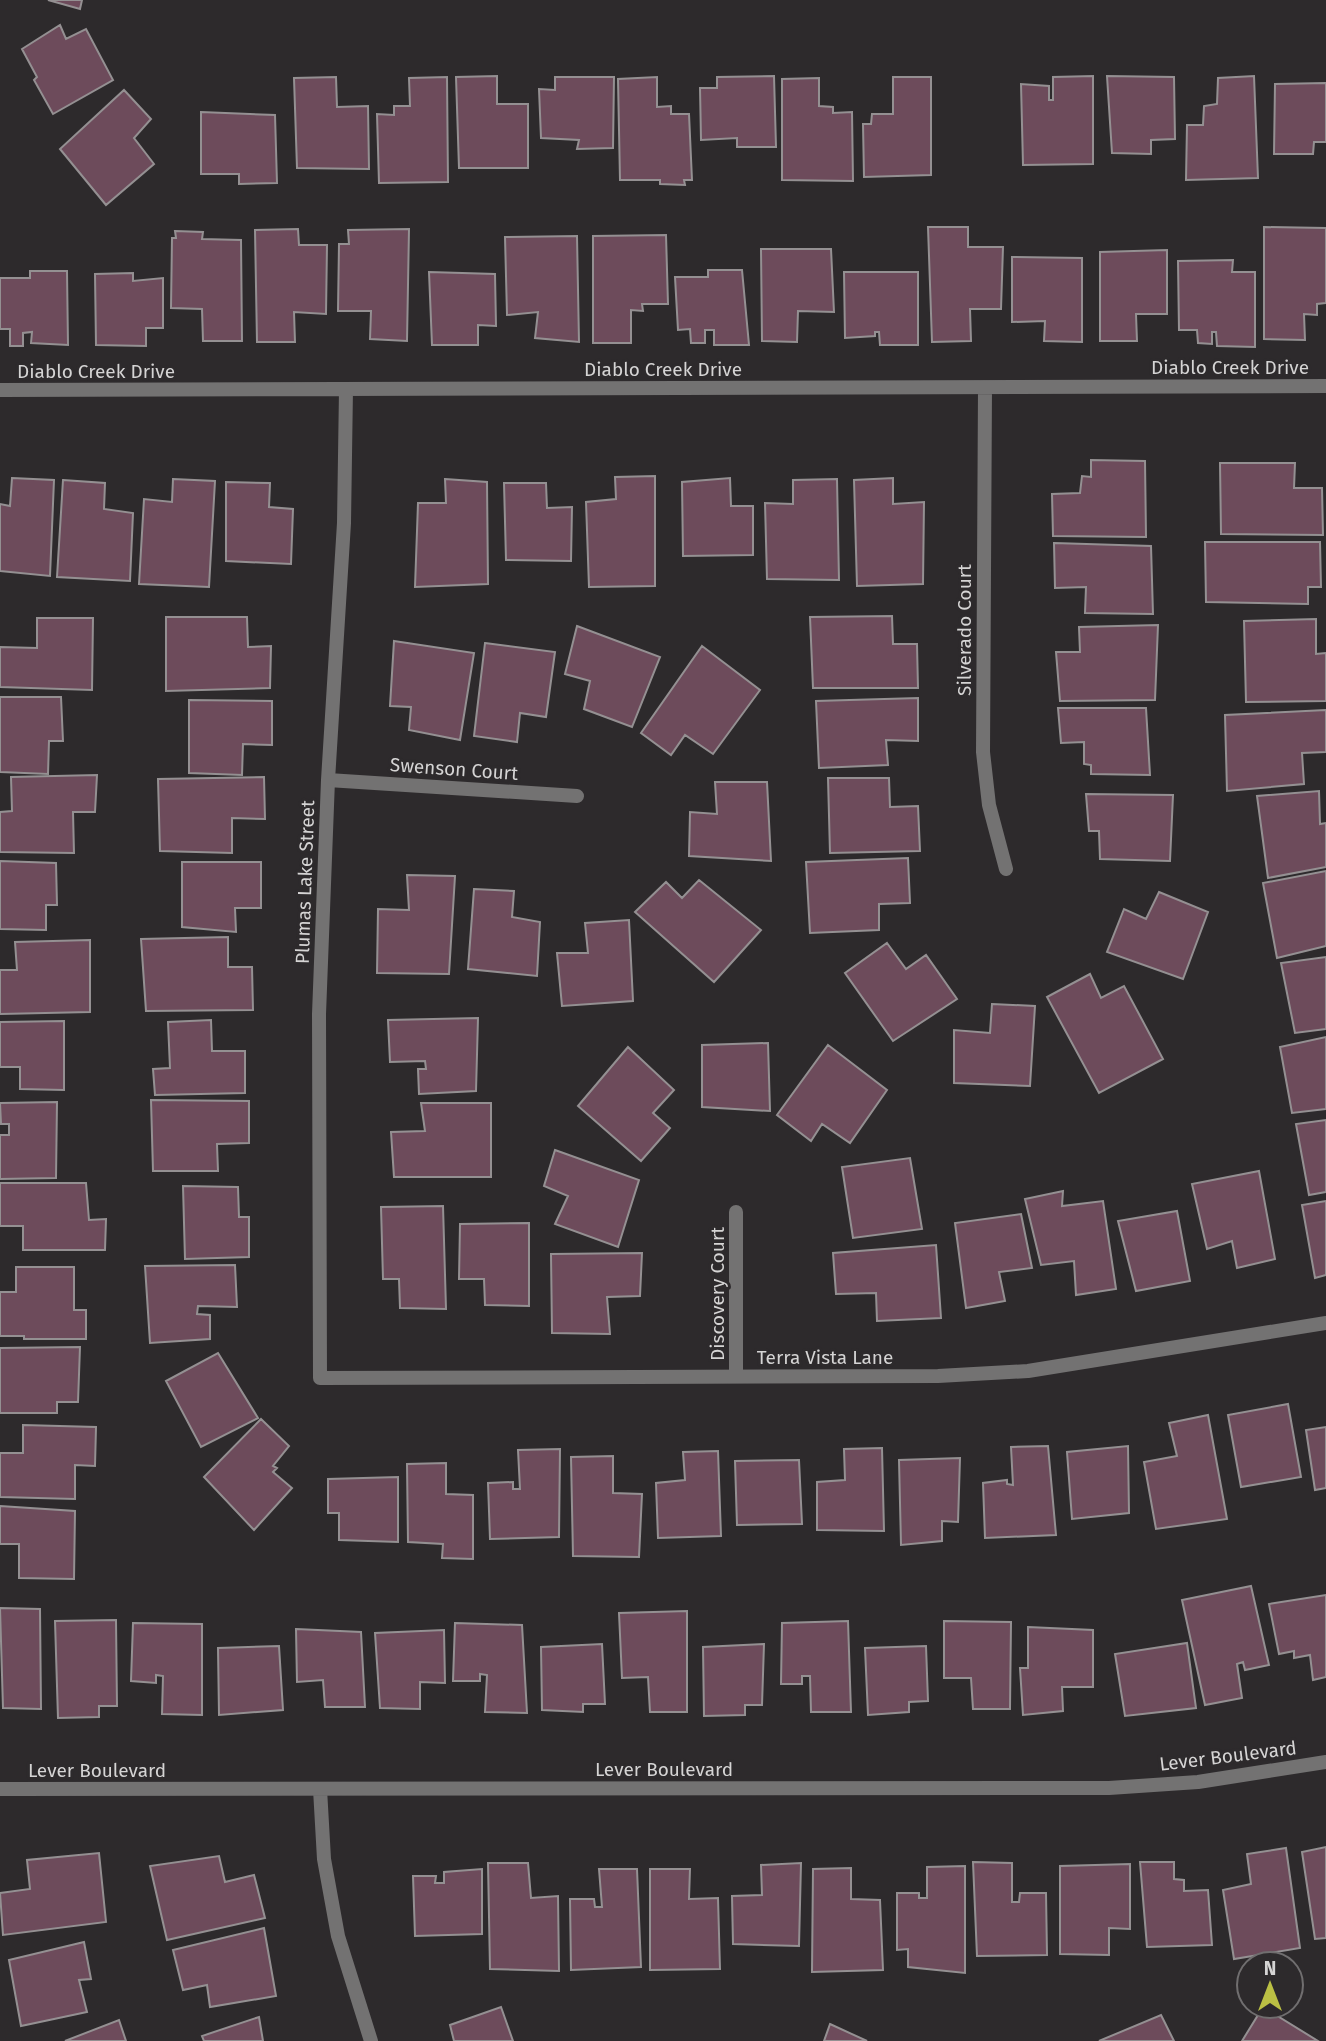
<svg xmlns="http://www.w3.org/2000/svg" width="1326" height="2041" viewBox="0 0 1326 2041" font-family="'Fira Sans',sans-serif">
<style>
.building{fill:#6d4b5b;stroke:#949092;stroke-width:2}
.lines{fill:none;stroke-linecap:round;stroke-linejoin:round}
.minor{stroke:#737272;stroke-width:14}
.labels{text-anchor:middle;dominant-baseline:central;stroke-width:6;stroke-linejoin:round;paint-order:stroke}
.street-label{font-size:19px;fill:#d5d4d4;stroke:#2d2a2c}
</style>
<rect width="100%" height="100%" fill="#2d2a2c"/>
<path class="building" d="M48,0H82L80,9Z
M60,25L66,39L86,29L113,80L53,114L34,80L37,77L22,49Z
M497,76V104H528V168H459L456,77Z
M774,76L776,147H737V138L701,140L700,88H717V77Z
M1093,76V164L1023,165L1021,84L1049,86V100H1053V77Z
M1107,76L1174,77L1175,139L1151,140V154L1112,153Z
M1254,76L1258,178L1186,180L1187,125H1203L1204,106L1217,104L1218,78Z
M336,77L337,107L368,106L369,169L297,168L294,78Z
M447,77L448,182L379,183L377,114L394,115V106H410L409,78Z
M555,77H614L613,148L577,149L579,140L541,138L539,89L555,90Z
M657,77V107L671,106V114H689L692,180H684L685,185L660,184V180H620L618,79Z
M893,77H931V175L864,177L863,124H871L872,114H893Z
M819,78V106L833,107V113L852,112L853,181L782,180V79Z
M1326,83V142H1314L1313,154H1274L1275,84Z
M124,90L151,119L134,138L154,164L106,205L60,149Z
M201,112L275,115L277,183L239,184V174H201Z
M928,227H968V247H1003L1001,309H970L971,341L932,342Z
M1264,227L1326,228V303L1317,304V315L1304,314L1305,340L1264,339Z
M298,229L299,245H327L326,314L294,312L295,342H257L255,230Z
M409,229L407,341L370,339L371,311H338L339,244H349L348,230Z
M175,231L203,232L202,239L241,240L242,341H203L202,309L171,308L172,238H176Z
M666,235L668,304H642L643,311L631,310V343H593V236Z
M577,236L579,342L535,338L538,312L507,315L505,237Z
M761,249H831L834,312L798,311L797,342L762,341Z
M1167,250V314H1136L1137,341H1100V252Z
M1012,257L1082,258V342L1044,341L1045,321L1012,322Z
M1233,260L1232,272H1255V347L1217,346L1216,332H1212V344L1198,343L1197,330H1179L1178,261Z
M708,270H742L749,345H714V330H705V343H691L690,329L678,330L675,277H708Z
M30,271H67L68,345L31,343L32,332L23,333V346H10V329H0V278H30Z
M429,272L495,274L496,326L478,325V345H432Z
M844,272H918V345H880L879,332H875V336L845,338Z
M133,273V281L163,278V328H146V346L96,345L95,274Z
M1091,460L1145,461L1146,537L1053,536L1052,494L1080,493L1082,476L1091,477Z
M1220,463H1295L1294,488H1322L1323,535L1221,534Z
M655,476V586L589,587L586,502L616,499L615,477Z
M12,478L54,480L50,576L0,571V504L10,506Z
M730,478L731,506H753V555L683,556L682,482Z
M893,478V504L924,502L923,584L857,586L854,480Z
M173,479L215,481L209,587L139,584L144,499L172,502Z
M445,479L487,482L488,584L415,587L418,503H446Z
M837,479L839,580L767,579L765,503L793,504V480Z
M63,480L105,483L104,509L133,513L130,581L57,577Z
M226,482L270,483L269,507L293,509L291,564L226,561Z
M504,483H546L547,508L572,507L571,561L506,560Z
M1205,542H1320L1321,587H1308V604L1206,602Z
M1054,543L1151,546L1153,614L1085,613L1086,587L1055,588Z
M892,616L893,644H917L918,688H813L810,617Z
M166,617H247L248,647L271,646L270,688L166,691Z
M37,618H93L92,690L0,687V647L37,648Z
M1316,619V654L1326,653V701L1246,702L1244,621Z
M1158,625L1155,700L1060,701L1056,652H1080L1079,627Z
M577,626L660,657L632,727L584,709L590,681L565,674Z
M394,641L474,653L460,740L409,730L411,707L390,706Z
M485,643L555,652L546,717L520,713L517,742L474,736Z
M702,646L760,690L713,754L685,735L671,755L641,733Z
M0,697H61L63,741H49L48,774L0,772Z
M918,698V741L886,740L888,765L819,768L816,701Z
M189,700L272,701V745L243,744L242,775L189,773Z
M1058,708H1146L1150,775L1091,774V765L1084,764V742L1061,743Z
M1326,710V752L1302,753L1304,784L1227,791L1225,715Z
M97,775L95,812H73L74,853L0,852V812L12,811L11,777Z
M264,777L265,819L232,818V853L160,851L158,779Z
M828,778H889L890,807L918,806L920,851L830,853Z
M715,782H767L771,861L689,856L690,812L717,814Z
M1319,791L1320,824L1326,823V867L1268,878L1257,796Z
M1086,794L1173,795L1170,861L1100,859L1099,831H1089Z
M908,858L910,903L879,904V930L810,933L806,862Z
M0,861L56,863L57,905H46V930L0,929Z
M182,862H261V908H235L236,932L182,927Z
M1326,871V946L1277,958L1263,883Z
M407,875L455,876L449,974L377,973L378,909L409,910Z
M699,880L761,930L714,982L635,912L666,882L682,898Z
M474,889L514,891L512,917L540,922L537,976L468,969Z
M1159,892L1208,912L1183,979L1107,952L1124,909L1146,919Z
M629,920L633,1001L562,1006L557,953H588L585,923Z
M228,937V967H252L253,1010L146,1011L141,939Z
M90,940V1012L0,1014V970H17L15,942Z
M887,943L906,969L926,955L957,999L893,1041L845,973Z
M1326,957V1029L1295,1033L1281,963Z
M1090,974L1101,998L1124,986L1163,1059L1099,1093L1047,997Z
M992,1004L1035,1006L1030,1086L954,1083V1030L990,1033Z
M478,1018L476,1091L419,1094L418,1069H426L425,1061L390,1062L388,1020Z
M211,1020L212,1051H245V1093L155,1095L153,1069L170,1068L168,1022Z
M64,1021V1090L20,1089V1067H0V1022Z
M1326,1037V1109L1292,1113L1280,1047Z
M768,1043L770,1111L702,1107V1045Z
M828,1045L887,1090L850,1143L822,1124L811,1141L777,1115Z
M628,1047L674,1090L653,1113L670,1128L641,1161L578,1106Z
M151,1100L249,1101V1143L217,1144L218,1171H153Z
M57,1102L56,1178L0,1179V1135H9V1124H1L0,1103Z
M421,1103H491V1177H394L391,1132L425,1131Z
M1326,1120V1192L1309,1195L1296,1124Z
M555,1150L639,1180L618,1247L555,1224L568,1196L544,1186Z
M910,1158L922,1229L853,1238L842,1167Z
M1259,1171L1275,1259L1237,1268L1232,1241L1207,1249L1192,1184Z
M0,1183H86L89,1220L106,1219L105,1250H23V1226H0Z
M183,1186L238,1187L239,1217H249V1257L185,1259Z
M1063,1191L1062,1206L1103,1201L1116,1289L1076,1295L1074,1261L1041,1265L1025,1199Z
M1326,1201V1275L1315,1278L1302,1205Z
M443,1206L446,1309L400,1308L399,1279H383L381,1207Z
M1177,1211L1190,1281L1136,1291L1118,1221Z
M1021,1214L1032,1268L999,1272L1005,1301L966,1308L955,1223Z
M529,1223V1306L485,1305L484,1279H459L460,1224Z
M936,1245L941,1318L877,1321L876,1293L836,1294L833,1253Z
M642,1253L640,1296L607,1297L610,1334L552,1333L551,1254Z
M235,1265L237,1307L198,1306L197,1314L210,1315V1339L150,1343L145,1266Z
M16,1267H74V1310H86V1339H24V1336H0V1292H16Z
M80,1347L78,1402H57V1413H0V1348Z
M218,1353L258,1418L201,1447L166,1381Z
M1288,1404L1301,1477L1241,1487L1228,1415Z
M1208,1415L1227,1519L1156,1529L1144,1462L1177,1456L1169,1423Z
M261,1419L289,1446L273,1466L277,1468L273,1472L292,1488L254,1530L204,1477Z
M23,1425L96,1427L95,1466L75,1465V1499L0,1497V1453H23Z
M1326,1427V1488L1315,1490L1306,1430Z
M1048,1446L1056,1535L985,1538L983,1483L1007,1480V1484L1013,1485L1011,1447Z
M1128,1446L1129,1513L1072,1519L1067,1452Z
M882,1448L884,1531L817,1530V1482L845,1480L844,1449Z
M560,1449L559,1537L490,1539L488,1483L513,1482V1489H520L518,1450Z
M718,1451L721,1536L658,1538L656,1483L685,1480L683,1452Z
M613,1456V1493L642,1494L639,1557L573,1556L571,1457Z
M960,1458L958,1522L942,1521V1541L901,1545L899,1460Z
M799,1460L802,1524L737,1525L735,1461Z
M446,1463V1494L473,1495V1559L442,1558L443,1544L408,1542L407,1464Z
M398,1477V1542L339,1540V1513H328V1479Z
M0,1506L75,1511L74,1579L19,1578V1544H0Z
M1251,1586L1269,1665L1245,1670L1243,1662L1237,1664L1242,1698L1205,1705L1182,1600Z
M1326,1595V1677L1313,1680L1310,1655L1294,1658V1651L1279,1654L1269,1604Z
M0,1608L40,1609L41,1709L3,1708Z
M687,1611V1712H650L648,1677L622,1678L619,1613Z
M116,1620L117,1706H99V1717L58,1718L55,1621Z
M848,1621L851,1712H811L810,1676H802V1684H781L782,1623Z
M944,1621L1011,1622L1010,1709H973L971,1678H944Z
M133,1623L202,1624V1715L162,1714L163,1676L156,1675V1683L131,1681Z
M455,1623L522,1625L527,1713L485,1712L487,1675L480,1674V1681H453Z
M1028,1627L1093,1630V1687H1062L1063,1711L1023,1715L1020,1668H1028Z
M296,1629L361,1632L365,1707H325L323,1680L297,1682Z
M444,1630L445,1683L420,1682V1709L380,1708L375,1633Z
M1187,1643L1196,1708L1125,1716L1115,1654Z
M602,1644L605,1704H583V1712L542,1710L541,1647Z
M764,1644L762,1705H745V1715L704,1716L703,1647Z
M279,1646L283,1710L219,1715L218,1648Z
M926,1646L928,1701L909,1702V1712L868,1715L865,1648Z
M1326,1847V1938L1315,1939L1302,1852Z
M1286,1848L1300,1948L1234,1959L1223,1890L1251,1884L1247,1854Z
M99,1853L106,1922L3,1935L0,1893L30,1889L27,1860Z
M219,1856L225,1882L254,1875L265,1918L167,1940L150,1866Z
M973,1862L1012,1863V1902H1019L1020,1893H1046L1047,1955L977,1956Z
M1140,1862H1174V1879L1184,1880V1891L1208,1890L1212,1945L1147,1947Z
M488,1863H528L531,1898L558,1896L559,1971L490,1969Z
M801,1863L799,1946L733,1944L732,1896L762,1895L761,1865Z
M1130,1864V1929L1109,1928V1955L1060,1954V1866Z
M965,1866V1973L908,1967V1949L897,1950V1893H919V1898H927V1867Z
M851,1868V1899L880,1900L883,1970L812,1972L813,1869Z
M482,1869V1934L415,1936L413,1876H436L435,1883H444V1872Z
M599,1869H637L641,1967L571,1970L570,1899H594L595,1907H602Z
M650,1869H690L689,1899L718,1898L720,1969L650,1970Z
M264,1928L276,1996L210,2007L207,1985L183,1990L173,1950Z
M84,1942L91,1979L79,1980L87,2012L21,2026L9,1960Z
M501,2007L513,2041H454L450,2025Z
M1263,2007L1318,2041H1242Z
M1161,2015L1174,2041H1099Z
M259,2017L263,2041H204L202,2036Z
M119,2020L126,2041H65Z
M830,2024L867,2041H824Z"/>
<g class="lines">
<path class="minor" d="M985,388L983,752L989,805L1006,869
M346,389L344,523L328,780L319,1014L320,1378L938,1376L1028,1371L1326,1323
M0,390L1326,386
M328,780L577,796
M736,1212V1376
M0,1789L1109,1788L1198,1782L1326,1762
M320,1789L324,1859L338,1936L371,2041"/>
</g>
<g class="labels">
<g class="street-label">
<text x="1230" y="367">Diablo Creek Drive</text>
<text x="663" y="369">Diablo Creek Drive</text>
<text x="96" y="371">Diablo Creek Drive</text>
<text transform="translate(964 630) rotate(-90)">Silverado Court</text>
<text transform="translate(454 769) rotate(4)">Swenson Court</text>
<text transform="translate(305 882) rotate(-88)">Plumas Lake Street</text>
<text transform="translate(717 1294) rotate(-90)">Discovery Court</text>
<text x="825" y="1357">Terra Vista Lane</text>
<text transform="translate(1228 1756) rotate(-7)">Lever Boulevard</text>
<text x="664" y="1769">Lever Boulevard</text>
<text x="97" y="1770">Lever Boulevard</text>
</g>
</g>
<g transform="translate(1270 1985)"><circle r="33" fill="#2d2a2c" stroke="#706e6f" stroke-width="2"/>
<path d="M0-5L12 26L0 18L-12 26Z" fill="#bbc044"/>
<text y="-10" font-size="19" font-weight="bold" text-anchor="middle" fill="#d5d4d4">N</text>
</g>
</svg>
